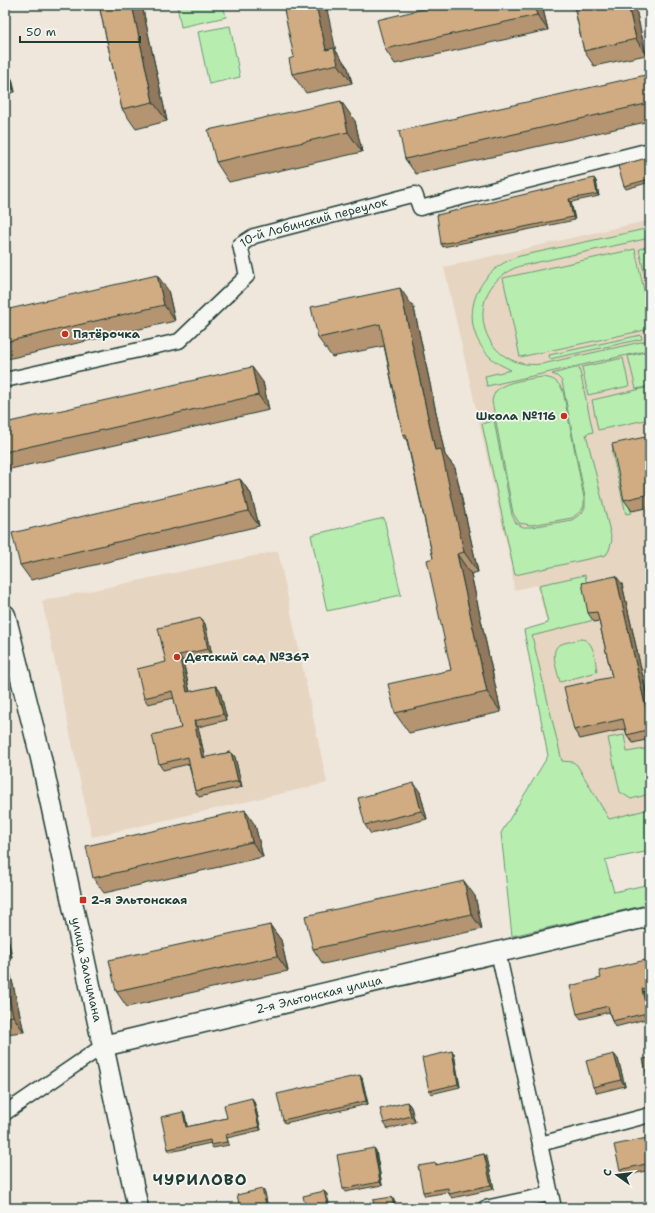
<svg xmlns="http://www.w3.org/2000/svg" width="655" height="1213" viewBox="0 0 655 1213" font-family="'Shantell Sans',sans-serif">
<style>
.built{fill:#e6d5c1}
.green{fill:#b7eeb0;stroke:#6b9672}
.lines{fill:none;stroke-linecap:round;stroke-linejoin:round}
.street-casing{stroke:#1f3d34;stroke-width:17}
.secondary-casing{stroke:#1f3d34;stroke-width:23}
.street{stroke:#f6f6f2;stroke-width:14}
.secondary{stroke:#f6f6f2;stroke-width:20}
.wall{fill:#b49471;stroke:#1f3d34}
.shaded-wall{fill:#92785c;stroke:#1f3d34}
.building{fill:#d1ac83;stroke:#1f3d34}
.poi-dot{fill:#c8321e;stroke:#f6f6f2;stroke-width:1.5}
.labels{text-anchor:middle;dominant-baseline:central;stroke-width:3.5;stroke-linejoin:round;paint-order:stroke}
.street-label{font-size:12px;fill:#1f3d34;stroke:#f6f6f2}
.poi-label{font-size:12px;font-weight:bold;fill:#1f3d34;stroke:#f6f6f2;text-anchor:start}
.district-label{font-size:16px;font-weight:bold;letter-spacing:1px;fill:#1f3d34;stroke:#f6f6f2}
</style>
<rect width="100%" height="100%" fill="#efe7dc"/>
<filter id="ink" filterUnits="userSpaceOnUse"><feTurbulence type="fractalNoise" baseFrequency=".025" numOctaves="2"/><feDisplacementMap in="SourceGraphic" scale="8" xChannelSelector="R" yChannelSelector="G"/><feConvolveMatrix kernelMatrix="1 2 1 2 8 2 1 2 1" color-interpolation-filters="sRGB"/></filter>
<g filter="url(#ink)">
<path class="built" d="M650,220V812L575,829L526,630L547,624L537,585L514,590L511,564L444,267Z
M278,551L327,783L92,837L42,601Z"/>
<path class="green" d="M177,5H223L226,17L181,27Z
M230,26L240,77L209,84L198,32Z
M650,228V238L520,266C459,287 478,372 542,364L650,340V350L487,386L485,376L511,370C503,366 496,363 490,357C455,322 475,269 520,256Z
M650,246V300L639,249Z
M635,249L650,318V329L520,357L503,278Z
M641,335L642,339L550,359L549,355Z
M650,351V386L636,389L628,356Z
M623,358L629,386L588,395L582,367Z
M579,367L593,432L586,434L612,540L609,550L606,555L515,575L482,424L494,420L512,515L516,523L523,527H531L572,520L582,513L585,507V497L562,381L557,376L552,374Z
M542,377C553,378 558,381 563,391L584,498V505L582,510L572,518L531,525L519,523L513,513L492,401C493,397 494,393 497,390C506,381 531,379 542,377Z
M650,387V419L598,430L592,400Z
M615,445L631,513L626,514L612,452Z
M384,518L401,595L327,611L311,535Z
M585,575L594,620L532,636L562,761L573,762L577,765L609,819L650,809V851L605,860L614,892L650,884V904L512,936L501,833L548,756L524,630L548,623L539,585Z
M581,639C595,640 595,661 597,672L560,682C558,673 549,651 559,645C565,642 574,641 581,639Z
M624,735L627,752L650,748V794L631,799L620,792L608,738Z"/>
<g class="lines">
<g class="street-casing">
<g id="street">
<path id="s1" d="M5,380L179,341L247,276L240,245L254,236L415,194L420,208L650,150"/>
<path d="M498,952L554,1208"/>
<path d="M5,1113L103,1046"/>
<path d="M540,1144L650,1115"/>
<path d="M485,1208L551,1194"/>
</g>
</g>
<g class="secondary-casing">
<g id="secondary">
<path id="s2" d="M5,615L41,758L138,1208"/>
<path id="s3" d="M103,1046L650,916"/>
</g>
</g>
<use href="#street" class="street"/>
<use href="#secondary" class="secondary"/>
</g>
<path class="wall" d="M99,5H142L167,121L136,129L122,109Z
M440,5H542L548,30L395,64L385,49Z
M574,5H635L646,55L594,66L584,51Z
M336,51L348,68L352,83L306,93L292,74L294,57Z
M650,74V121L416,174L405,159Z
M5,77L12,79L15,92L5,94Z
M355,121L362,152L229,182L216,162Z
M650,157V182L626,189L624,186Z
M596,181L599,196L571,202L575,220L443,247L441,244Z
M168,290L175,321L7,359L5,357V310Z
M414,308L445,455L455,468L478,572L471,574L501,712L409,733L395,713L451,670L433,558L407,441L403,435L384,346L332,357L318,338Z
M263,382L269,410L6,470L5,469V423Z
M650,436V507L632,511L624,500Z
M240,479L251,494L259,526L31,580L20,565Z
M622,584L650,709V739L633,743L627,735L625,729L580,739L574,730L612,677L599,621L594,622L588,613Z
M201,618L205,624L212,655L183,661L190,692L216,686L220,691L227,720L198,727L205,758L231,752L235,757L242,787L199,797L195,791L189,764L163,770L159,764L181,728L174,698L148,704L144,698Z
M420,792L427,819L371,834L365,825Z
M255,825L263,857L104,893L93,878Z
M475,896L482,929L323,964L313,949Z
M270,925L281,940L288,971L127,1007L116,991Z
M5,931L7,934L12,957L7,959L24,1032L5,1034Z
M650,959V993L645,994L650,1014V1018L615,1027L612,1021L609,1012L581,1019L577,1014L601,978Z
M452,1051L454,1054L460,1087L431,1094L429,1091Z
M618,1059L625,1086L597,1093L593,1087Z
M362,1078L368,1104L285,1123L283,1120Z
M254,1101L261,1130L227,1138L229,1145L213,1148L211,1145V1143L170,1152L168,1149L183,1112L185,1115L187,1127L227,1118Z
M407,1102L411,1107L415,1122L388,1129L384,1123Z
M650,1142V1170L624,1176L620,1170Z
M374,1148L376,1151L382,1185L345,1192L343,1189Z
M484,1154L487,1158L494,1189L452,1198L449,1194V1192L425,1196L423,1192L436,1163L437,1165Z"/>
<path class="shaded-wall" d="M132,5H142L167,121L153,102Z
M316,5H326L336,51L348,68L352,83L338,64L326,50Z
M534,5H542L548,30L537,15Z
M628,5H635L646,55L636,39Z
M10,76L12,79L15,92L13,89Z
M341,101L355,121L362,152L348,132Z
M594,178L596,181L599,196L597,194Z
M569,199L571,202L575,220L573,217Z
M157,275L168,290L175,321L164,305Z
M400,288L414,308L445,455L455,468L478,572L464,552L435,450Z
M252,367L263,382L269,410L258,395Z
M240,479L251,494L259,526L248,511Z
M457,554L471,574L501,712L487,692Z
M616,576L622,584L650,709V727Z
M201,618L205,624L212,655L208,649Z
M179,655L183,661L191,698L187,692Z
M216,686L220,691L227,720L223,714Z
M194,721L198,727L206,764L202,758Z
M231,752L235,757L242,787L238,781Z
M414,783L420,792L427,819L421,811Z
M245,810L255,825L263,857L252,842Z
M464,881L475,896L482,929L471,914Z
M270,925L281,940L288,971L277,956Z
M5,931L7,934L12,957L5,947Z
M5,956L7,959L24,1032L13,1016L5,981Z
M642,989L645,994L650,1014V1016L647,1013Z
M452,1051L454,1054L460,1087L458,1084Z
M614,1054L618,1059L625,1086L621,1080Z
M360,1075L362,1078L368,1104L366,1101Z
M252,1098L254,1101L261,1130L259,1127Z
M407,1102L411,1107L415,1122L411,1116Z
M183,1112L185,1115L188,1130L186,1127Z
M225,1135L227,1138L229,1145L227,1142Z
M647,1138L650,1142V1152Z
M374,1148L376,1151L382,1185L380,1182Z
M484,1154L487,1158L494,1189L491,1185Z
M262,1189L265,1192L268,1208H267Z
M324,1191L327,1194L330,1208H328Z
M392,1197L394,1200L396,1208H394Z"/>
<path class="building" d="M99,5H132L153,102L122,109Z
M283,5H316L326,50L334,48L338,64L292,74L289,59L294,57Z
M440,5H534L537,15L385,49L377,20Z
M574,5H628L636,39L584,51Z
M650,74V103L405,159L399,131Z
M10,76L13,89L5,90V77Z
M341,101L348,132L216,162L208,130Z
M650,157V179L624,186L618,166Z
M594,178L597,194L569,199L573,217L441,244L437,215Z
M157,275L164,305L5,342V310Z
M400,288L435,450L441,449L464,552L457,554L487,692L395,713L388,684L451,670L427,560L433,558L406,434L403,435L380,324L318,338L311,307Z
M252,367L258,395L5,452V423Z
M650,436V494L624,500L612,444Z
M240,479L248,511L20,565L12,533Z
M616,576L650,727V729L627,735L623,719L574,730L564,687L612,677L597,612L588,613L582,583Z
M201,618L208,649L179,655L187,692L216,686L223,714L194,721L202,758L231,752L238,781L195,791L188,757L159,764L152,735L181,728L172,691L144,698L137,669L166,662L158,628Z
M414,783L421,811L365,825L358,798Z
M245,810L252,842L93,878L86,846Z
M464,881L471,914L313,949L305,916Z
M270,925L277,956L116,991L109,960Z
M650,959V987L642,989L647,1013L612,1021L608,1006L577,1014L570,986L601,978L599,971Z
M5,981L13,1016L5,1017Z
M452,1051L458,1084L429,1091L422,1058Z
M614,1054L621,1080L593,1087L586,1061Z
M650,1058V1087L643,1059Z
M360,1075L366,1101L283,1120L277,1094Z
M252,1098L259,1127L225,1135L227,1142L211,1145L210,1140L168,1149L161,1117L183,1112L186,1127L227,1118L224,1105Z
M407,1102L411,1116L384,1123L380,1109Z
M647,1138L650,1152V1163L620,1170L614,1145Z
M374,1148L380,1182L343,1189L337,1155Z
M484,1154L491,1185L449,1194L448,1188L423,1192L418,1166L436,1163V1165Z
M262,1189L267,1208H240L237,1195Z
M324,1191L328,1208H306L303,1196Z
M392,1197L394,1208H375L373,1200Z"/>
</g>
<g class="poi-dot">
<circle cx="65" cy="334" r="4"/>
<circle cx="564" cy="416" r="4"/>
<circle cx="177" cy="657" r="4"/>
<rect x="79" y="896" width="8" height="8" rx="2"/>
</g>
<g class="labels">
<g class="street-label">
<text stroke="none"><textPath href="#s1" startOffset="382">10-й Лобинский переулок</textPath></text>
<text stroke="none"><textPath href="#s2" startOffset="364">улица Зальцмана</textPath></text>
<text stroke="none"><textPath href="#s3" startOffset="222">2-я Эльтонская улица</textPath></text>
</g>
<g class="poi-label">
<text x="73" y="334">Пятёрочка</text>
<text x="556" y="416" text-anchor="end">Школа №116</text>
<text x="185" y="657">Детский сад №367</text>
<text x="91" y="900">2-я Эльтонская</text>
</g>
<g class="district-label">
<text x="200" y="1179">ЧУРИЛОВО</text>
</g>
</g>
<rect width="655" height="1213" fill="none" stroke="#f6f6f2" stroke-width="20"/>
<rect x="10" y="10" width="635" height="1193" fill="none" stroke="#1f3d34" stroke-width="1.5" filter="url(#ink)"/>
<g transform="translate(617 1175) rotate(284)" stroke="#f6f6f2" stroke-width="3" paint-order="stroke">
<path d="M0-3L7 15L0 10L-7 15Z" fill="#1f3d34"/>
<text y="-6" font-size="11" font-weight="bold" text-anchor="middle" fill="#1f3d34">С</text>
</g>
<path d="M20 36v6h120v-6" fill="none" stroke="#1f3d34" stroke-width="2"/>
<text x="26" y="36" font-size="12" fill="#1f3d34" stroke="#f6f6f2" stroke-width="3" paint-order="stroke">50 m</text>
</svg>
